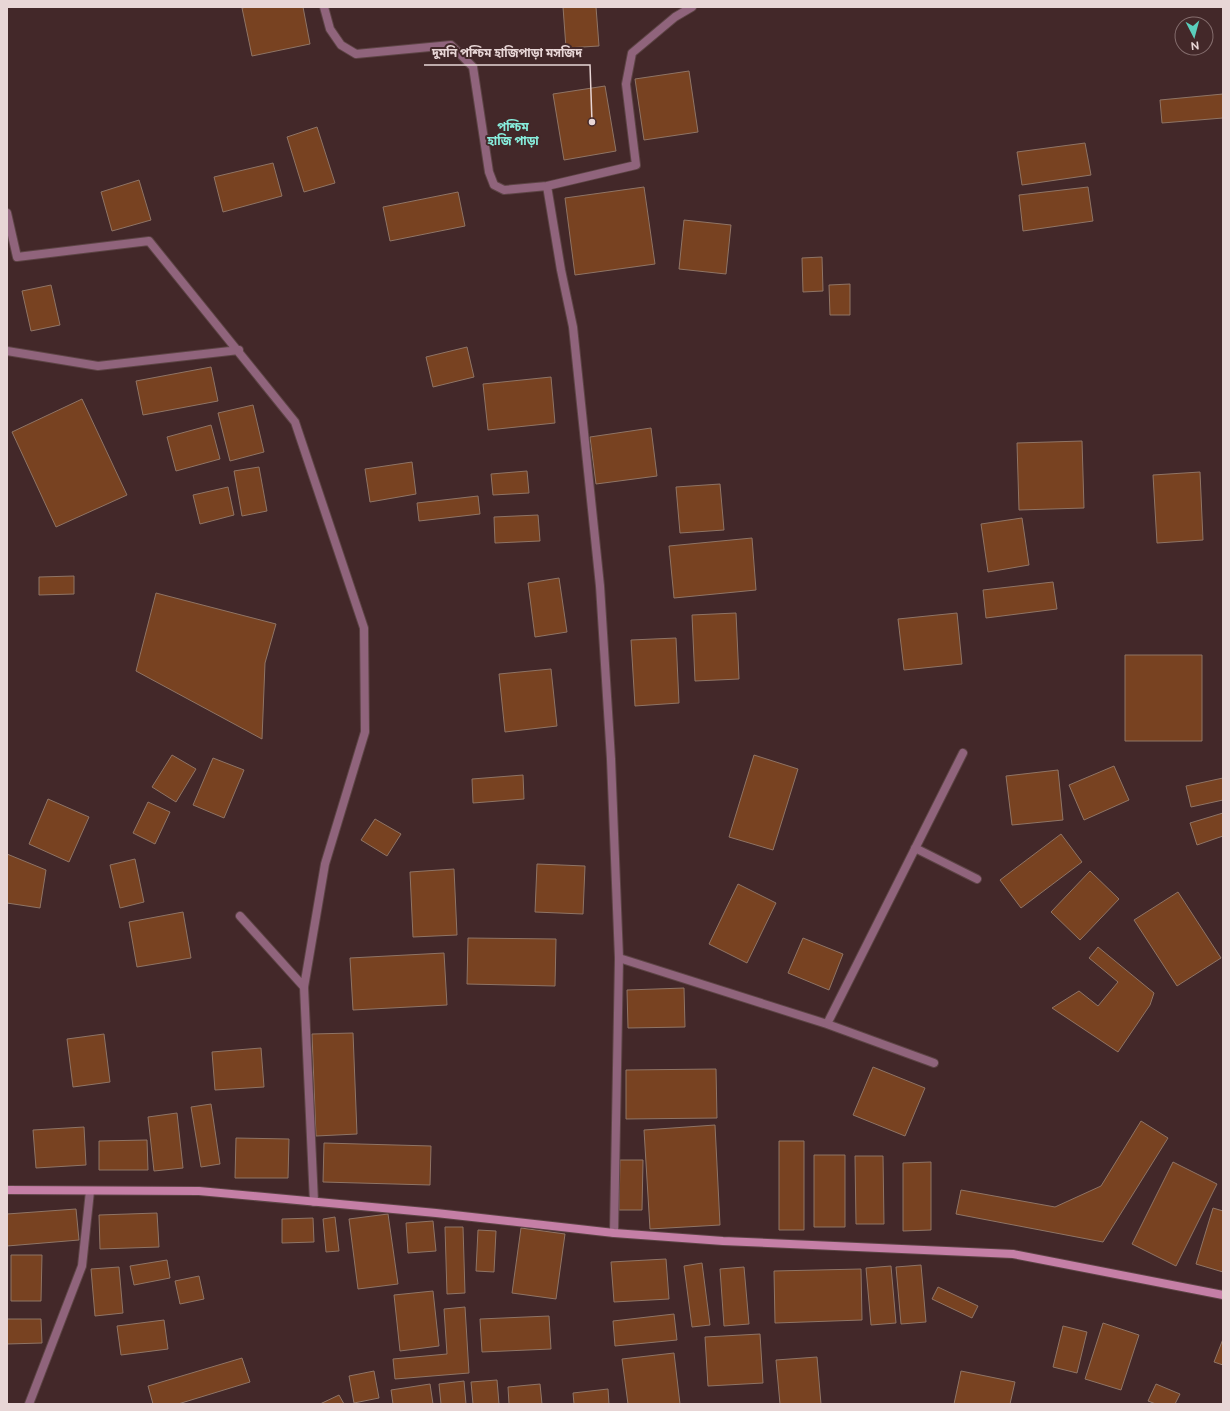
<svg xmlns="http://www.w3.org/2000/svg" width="1230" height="1411" viewBox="0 0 1230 1411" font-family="Raleway,'Noto Sans Bengali',sans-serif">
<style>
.building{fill:#784221;stroke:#8f7465}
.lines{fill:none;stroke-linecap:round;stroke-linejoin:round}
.street-casing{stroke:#5d4445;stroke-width:10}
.secondary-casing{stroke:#5d4445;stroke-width:10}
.street{stroke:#90647c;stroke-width:8}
.secondary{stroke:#c57fa6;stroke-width:8}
.labels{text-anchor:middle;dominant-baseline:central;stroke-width:4;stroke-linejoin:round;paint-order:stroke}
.neighbourhood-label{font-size:12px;font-weight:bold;fill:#88efde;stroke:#432829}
.leader{fill:none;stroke:#e8d6d6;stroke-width:1.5}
.callout-dot{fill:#e8d6d6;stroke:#432829;stroke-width:1.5}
.callout-label{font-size:12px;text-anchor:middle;font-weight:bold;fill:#e8d6d6;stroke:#432829;stroke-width:4;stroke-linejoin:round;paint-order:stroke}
</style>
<rect width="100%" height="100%" fill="#432829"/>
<path class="building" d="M247,7H303L310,44L252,56L242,8Z
M563,7H596L599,46L566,48Z
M689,71L698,132L644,140L635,79Z
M605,86L616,151L564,160L553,94Z
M1223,94V118L1162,123L1160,100Z
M317,127L335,183L304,192L287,137Z
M1085,143L1091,175L1022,185L1017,152Z
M273,163L282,196L223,212L214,177Z
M139,180L151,220L112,231L101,192Z
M644,187L655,264L575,275L565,198Z
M1088,187L1093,221L1023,231L1019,195Z
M458,192L465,226L390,241L383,207Z
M684,220L731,225L726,274L679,269Z
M822,257L823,291L803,292L802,258Z
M850,284V315H830L829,285Z
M51,285L60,325L31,331L22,291Z
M467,347L474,377L433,387L426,357Z
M211,367L218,401L143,415L136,381Z
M551,377L555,423L488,430L483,384Z
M82,399L127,495L56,527L12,432Z
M253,405L264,452L230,461L218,413Z
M211,425L220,459L176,471L167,437Z
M651,428L657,476L596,484L590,437Z
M1082,441L1084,508L1019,510L1017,443Z
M412,462L416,494L370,502L365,469Z
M259,467L267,511L242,516L234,471Z
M527,471L529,493L493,495L491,474Z
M1200,472L1203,540L1157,543L1153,475Z
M720,484L724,530L680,533L676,487Z
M228,487L234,515L200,524L193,495Z
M478,496L480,514L419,521L417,503Z
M538,515L540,541L495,543L494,517Z
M1022,518L1029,565L988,572L981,524Z
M752,538L756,590L674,598L669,546Z
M74,576V594L39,595V577Z
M559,578L567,632L535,637L528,583Z
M1053,582L1057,609L986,618L983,590Z
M156,593L276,624L265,663L262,739L136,671Z
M736,613L739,679L695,681L692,615Z
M957,613L962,664L904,670L898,619Z
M676,638L679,703L635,706L631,640Z
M1125,655H1202V741H1125Z
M551,669L557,726L505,732L499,674Z
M172,755L196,769L176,802L152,787Z
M754,755L798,769L773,850L729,837Z
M213,758L244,770L224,818L193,805Z
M1114,766L1129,800L1084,820L1069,785Z
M1058,770L1063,820L1012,825L1006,776Z
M523,775L524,799L473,803L472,779Z
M1223,778V800L1191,807L1186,786Z
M48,799L89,817L69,862L29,844Z
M148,802L170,812L155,844L133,833Z
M1223,813V836L1197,845L1190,823Z
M375,819L401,834L387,856L361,840Z
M1061,834L1082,862L1021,908L1000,880Z
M7,854L46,870L40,908L7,903Z
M135,859L144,902L120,908L110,865Z
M537,864L585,866L583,914L535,912Z
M454,869L457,935L413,937L410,872Z
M1090,871L1119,899L1080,940L1051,912Z
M738,884L776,903L747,963L709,944Z
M1178,892L1221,958L1177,986L1134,920Z
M183,912L191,958L137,967L129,922Z
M468,938L556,939L555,986L467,984Z
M803,938L843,954L829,990L788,973Z
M1098,947L1154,993L1150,1005L1118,1052L1052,1008L1079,991L1098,1006L1118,982L1089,958Z
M444,953L447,1005L353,1010L350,958Z
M684,988L685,1027L628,1028L627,990Z
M353,1033L357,1134L316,1136L312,1034Z
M104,1034L110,1082L73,1087L67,1039Z
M261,1048L264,1087L215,1090L212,1052Z
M873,1067L925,1088L905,1136L853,1115Z
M716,1069L717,1118L626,1119V1070Z
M211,1104L220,1164L201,1167L191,1107Z
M177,1113L183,1168L154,1171L148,1117Z
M1141,1121L1168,1138L1103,1242L956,1214L961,1190L1055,1207L1101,1186Z
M715,1125L720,1225L650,1229L644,1130Z
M84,1127L86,1165L36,1168L33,1130Z
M236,1138L289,1139L288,1178H235Z
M147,1140L148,1170H99V1141Z
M779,1141H804V1230H779Z
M324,1143L431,1146L430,1185L323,1182Z
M814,1155H845V1227H814Z
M855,1156H883L884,1224H856Z
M620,1160H643L642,1210H619Z
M931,1162V1230L903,1231V1163Z
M1173,1162L1217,1184L1176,1266L1132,1244Z
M1213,1208L1223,1211V1272L1196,1264Z
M76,1209L79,1240L7,1246V1214Z
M157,1213L159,1247L100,1249L99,1215Z
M388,1214L398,1284L358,1289L349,1219Z
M335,1217L339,1251L326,1252L323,1219Z
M313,1218L314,1242L282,1243V1219Z
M433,1221L436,1251L408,1253L406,1223Z
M445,1227H463L465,1293L447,1294Z
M521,1228L565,1234L556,1299L512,1293Z
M478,1230L496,1231L494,1272L476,1271Z
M11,1255H42L41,1301H11Z
M666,1259L669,1299L614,1302L611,1262Z
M167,1260L170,1278L134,1285L130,1266Z
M702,1263L710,1325L692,1327L684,1266Z
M921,1265L926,1322L901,1324L896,1267Z
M891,1266L896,1323L871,1325L866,1268Z
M119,1267L123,1313L95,1316L91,1269Z
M744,1267L749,1324L724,1326L720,1269Z
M861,1269L862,1320L775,1323L774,1271Z
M199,1276L204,1299L180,1304L175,1281Z
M938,1287L978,1306L972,1318L932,1299Z
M433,1291L439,1346L400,1351L394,1295Z
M465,1307L469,1373L395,1379L393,1359L447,1354L444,1309Z
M674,1314L677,1340L615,1346L613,1321Z
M549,1316L551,1349L482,1352L480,1319Z
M7,1319H41L42,1343L7,1344Z
M164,1320L168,1349L121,1355L117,1326Z
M1103,1323L1139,1335L1121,1390L1085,1379Z
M1063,1326L1087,1332L1077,1373L1053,1367Z
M760,1334L763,1383L708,1386L705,1337Z
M1223,1339V1365L1214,1362Z
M674,1353L680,1404H628L622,1359Z
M817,1357L821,1404H780L776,1360Z
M242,1358L250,1382L178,1404H153L148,1386Z
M374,1371L379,1398L354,1403L349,1376Z
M961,1371L1015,1382L1010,1404H954Z
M497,1380L499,1404H473L471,1382Z
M464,1381L466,1404H441L439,1384Z
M430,1384L433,1404H393L391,1390Z
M540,1384L542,1404H509L508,1387Z
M1156,1384L1180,1394L1175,1404H1156L1148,1401Z
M608,1389L609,1404H574L573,1393Z
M339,1395L344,1404H320Z"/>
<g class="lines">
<g class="street-casing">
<path id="street" d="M324,7L330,29L341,45L356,54L451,45L473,67L489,172L494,185L504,190L547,186L636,165L626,84L632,53L675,17L692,7
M547,186L561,270L573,327L600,586L611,759L619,958L614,1233
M7,213L17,257L149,241L295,422L364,628L365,732L325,864L304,987L314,1202
M7,351L98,366L239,350
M915,848L977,879
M240,916L304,987
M619,958L827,1024L934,1063
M827,1024L963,753
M29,1404L82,1266L90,1191"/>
</g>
<g class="secondary-casing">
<path id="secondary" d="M7,1190L199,1191L436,1213L614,1233L723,1241L1013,1254L1223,1295"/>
</g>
<use href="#street" class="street"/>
<use href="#secondary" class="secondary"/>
</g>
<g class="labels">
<g class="neighbourhood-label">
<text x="513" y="127">পশ্চিম<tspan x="513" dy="14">হাজি পাড়া</tspan></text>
</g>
</g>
<path class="leader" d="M592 122L590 65H424"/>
<circle class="callout-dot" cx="592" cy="122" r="4"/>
<g class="callout-label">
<text x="507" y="57">দুমনি পশ্চিম হাজিপাড়া মসজিদ</text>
</g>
<rect width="1230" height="1411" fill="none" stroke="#e8d6d6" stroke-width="16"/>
<g transform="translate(1194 36) rotate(174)"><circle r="19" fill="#432829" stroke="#856e6e"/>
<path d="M0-3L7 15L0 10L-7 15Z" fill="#5bcebc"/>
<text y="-6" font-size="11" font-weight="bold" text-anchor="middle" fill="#e8d6d6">N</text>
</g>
</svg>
